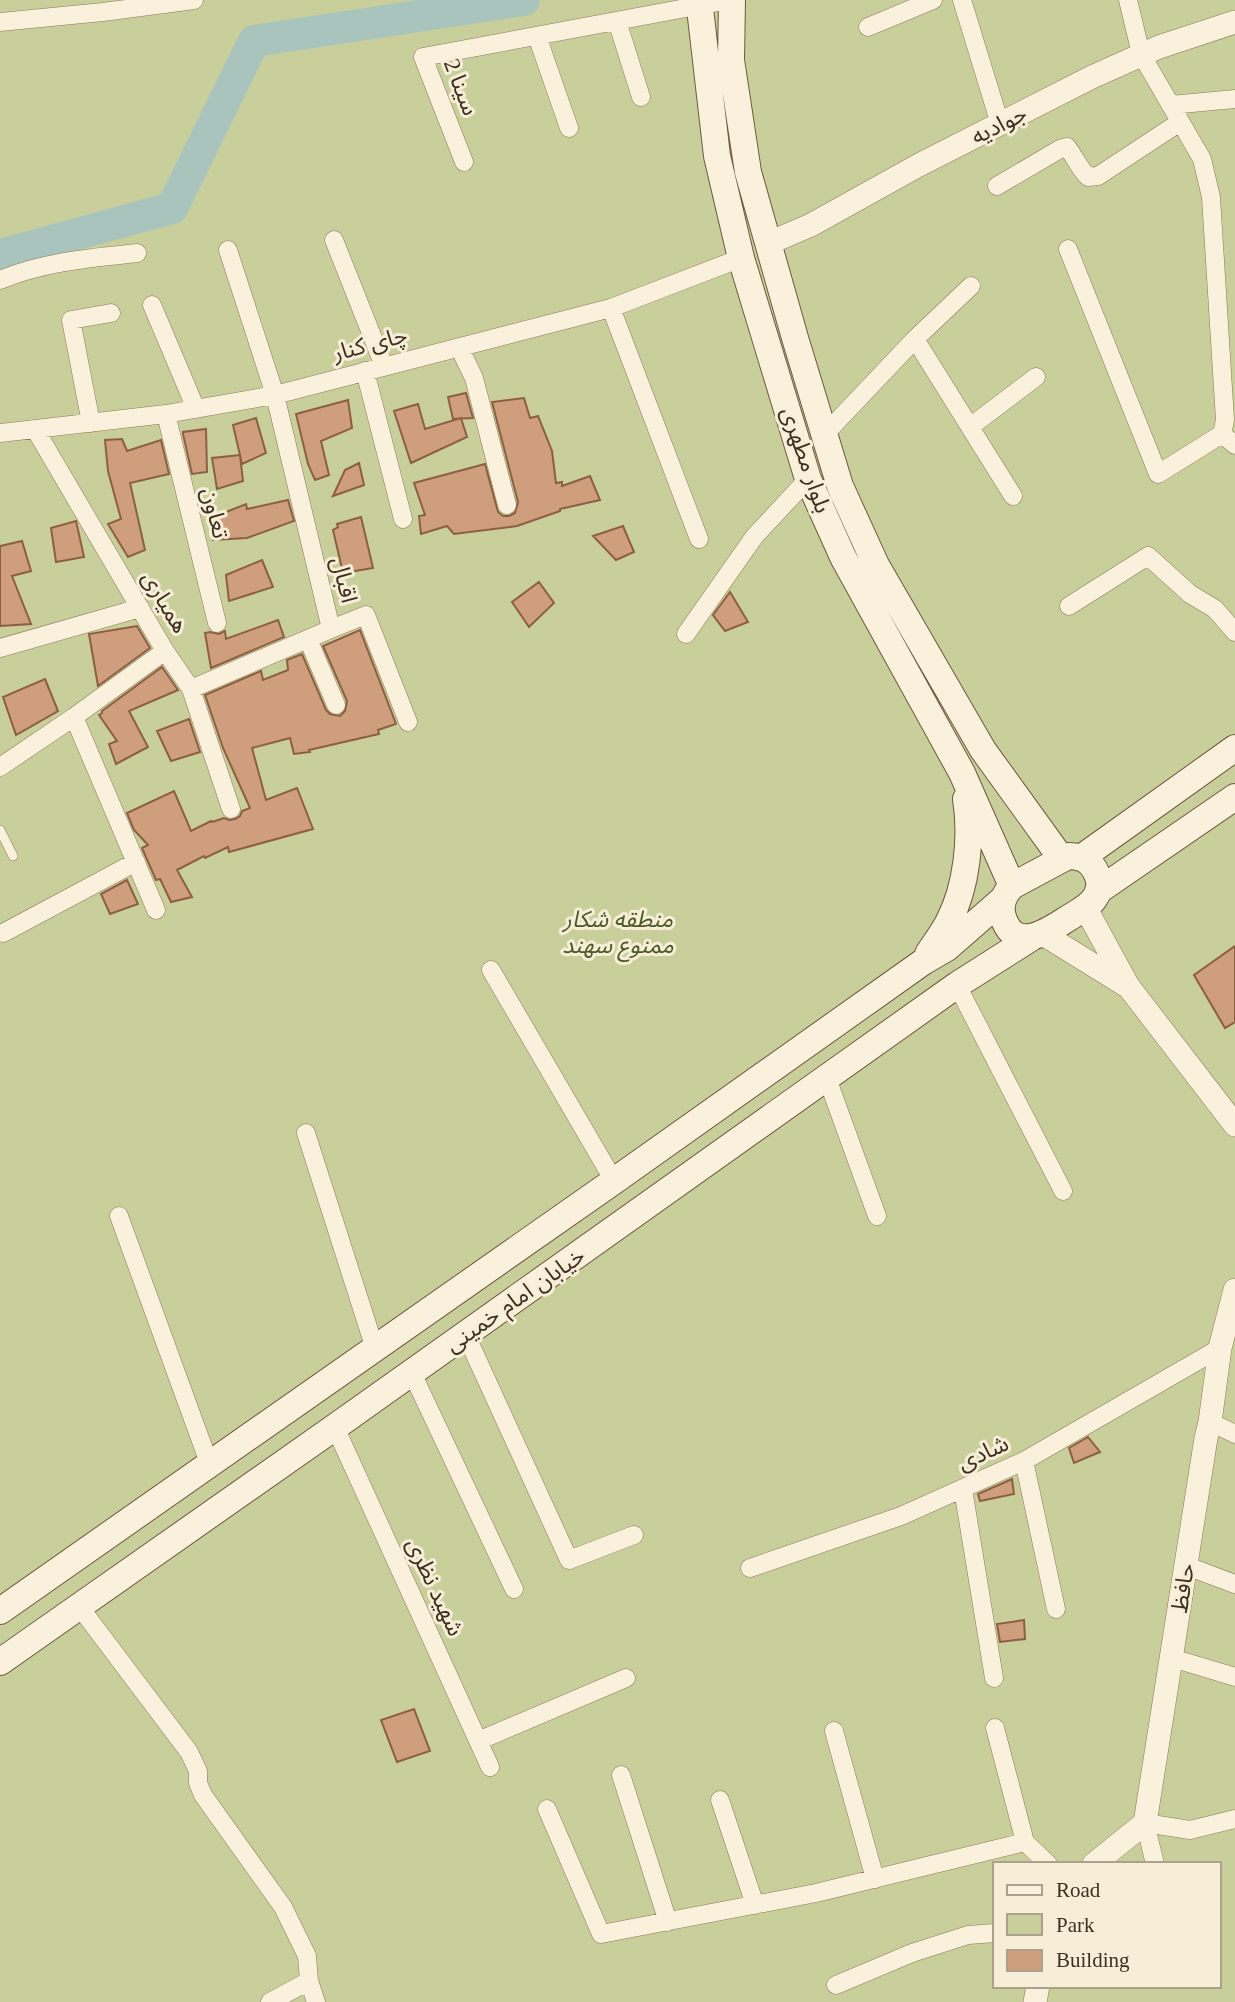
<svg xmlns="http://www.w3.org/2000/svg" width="1235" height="2002" viewBox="0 0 1235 2002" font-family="'Times New Roman','Noto Sans Arabic',serif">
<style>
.green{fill:#c9cf9b;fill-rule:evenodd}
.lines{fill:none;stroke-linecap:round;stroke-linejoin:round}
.river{stroke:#a9c4bc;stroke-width:32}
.building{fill:#cf9f7d;stroke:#8d5f41;stroke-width:2}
.service-casing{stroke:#8d765c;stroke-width:10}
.minor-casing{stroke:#8d765c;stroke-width:19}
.tertiary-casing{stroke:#8d765c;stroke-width:24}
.secondary-casing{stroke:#6f573f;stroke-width:28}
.service{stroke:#faf1dc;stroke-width:9}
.minor{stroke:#faf1dc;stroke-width:18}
.tertiary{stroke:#faf1dc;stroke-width:23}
.secondary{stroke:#faf1dc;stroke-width:26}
.labels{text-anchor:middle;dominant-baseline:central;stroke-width:6;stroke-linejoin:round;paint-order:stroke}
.street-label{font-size:23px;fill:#3d2e20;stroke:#f7eed8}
.park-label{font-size:23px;font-style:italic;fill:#4d5a26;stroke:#f7eed8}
</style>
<rect width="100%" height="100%" fill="#f0e4c8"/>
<path class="green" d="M0,0H1235V2002H0ZM995,1864H1219V1986H995Z"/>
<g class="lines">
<path class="river" d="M0,255L172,208L254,41L524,0"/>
</g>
<path class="building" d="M466,393L473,418L453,419L448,397Z
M524,398L530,418L538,416L552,451L556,483L562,482V486L590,476L600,500L560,509V511L517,526L454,534L447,526L421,534L419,516L425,515L414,483L485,464L498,512L503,516H509L515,513L518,502L492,402Z
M348,400L352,428L321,441L329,475L315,480L308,464L296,414Z
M418,404L425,429L461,418L467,437L411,463L394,411Z
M256,418L266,453L242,464L233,425Z
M206,429L207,472L192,474L183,434V432Z
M122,439L127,451L161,440L169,474L130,483L145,550L128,557L108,524L121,519L108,471L105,440Z
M240,455L243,481L217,489L212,458Z
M359,463L364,485L333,496L345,470Z
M288,500L294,521L247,538L213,540L216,516L246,504L247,509Z
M361,517L373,568L343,573L333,530L338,527L337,524Z
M76,521L84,557L56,562L51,528Z
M623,526L634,552L616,560L593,536Z
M22,541L31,571L12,576L31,624L0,626V546Z
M262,560L273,587L229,601L226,575Z
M539,582L554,603L529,627L512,602Z
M730,592L748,622L725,631L713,615Z
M278,620L284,637L211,668L205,633L210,632L219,634L225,631L226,639Z
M137,626L150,648L98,686L89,634Z
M360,630L396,724L378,730L379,734L309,750L310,752L294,754L290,738L252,748L266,800L297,788L313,829L229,852L228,847L205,858L204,856L177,870L192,897L171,902L160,879L156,880L142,848L148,845L134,830L127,813L174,791L191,831L211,821L212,822L224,818L229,820L235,819L240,816L242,811L250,808L223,748L205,695L261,671L263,680L288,670L287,660L302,654L326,710L330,714L340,716L345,711L347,701L323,646Z
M162,667L178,690L129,711L148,747L116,764L109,744L117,741L99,715L102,713V711Z
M45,679L58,711L16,735L3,697Z
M189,719L200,752L171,761L157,731Z
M127,880L138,904L110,914L101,894Z
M1235,946V1022L1225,1028L1194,975Z
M1088,1437L1100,1452L1074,1463L1069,1448Z
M1012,1479L1014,1494L980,1501L978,1494Z
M1024,1620L1025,1639L1000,1642L997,1624Z
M414,1709L430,1751L397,1762L381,1720Z"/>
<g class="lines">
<g class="service-casing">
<path id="service" d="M0,830L13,856"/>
</g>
<g class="minor-casing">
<path id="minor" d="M962,0L1000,124
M1128,0L1141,54L1202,159L1211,197L1225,420L1222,434L1235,445
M617,21L641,97
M0,22L103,12L194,0
M868,27L933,0
M537,36L569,128
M1171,105L1235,99
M464,162L423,57L729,0
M997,186L1060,149L1067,147C1075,157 1079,168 1088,177L1098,176L1180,122
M334,240L384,366
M1068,249L1158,474L1222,434
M0,280C43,262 90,258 137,253
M152,305L196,409
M611,308L699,539
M915,339L1013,496
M459,347L474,378L507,505
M365,371L403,519
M166,414L217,623
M91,423L71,320L111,313
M970,427L1036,377
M35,429L165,651L191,689L231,809
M0,433L166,414L275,395L611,308L741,258
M824,435L915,339L971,286
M1069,606L1148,556L1190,594L1215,609L1235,632
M331,629L366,615L408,722
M686,634L754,537L808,479
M308,639L336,705
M0,648L140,608
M191,689L331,629L275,395L228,250
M74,717L156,910
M0,767L74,717L165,651
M3,933L136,862
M491,970L614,1181
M957,985L1063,1191
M827,1078L877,1216
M306,1133L375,1349
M119,1216L209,1463
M466,1335L569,1560L634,1535
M412,1373L514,1589
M1210,1422L1235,1434
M335,1427L490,1767
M1024,1461L1056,1609
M963,1489L994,1678
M1187,1566L1235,1584
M750,1568L901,1516L1024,1461L1220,1348
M79,1606L189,1752L198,1771V1783L203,1795L283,1907L307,1956L309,1981L316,2002
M1172,1658L1235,1677
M995,1728L1025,1842L1048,1864
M834,1731L875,1879
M478,1741L626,1678
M621,1775L668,1922
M720,1800L755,1905
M547,1809L601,1934L816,1893L1025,1842
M1155,1864L1145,1823L1190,1830L1235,1819
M836,1985L912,1953L968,1935L995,1933
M270,2002L309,1981"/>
</g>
<g class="tertiary-casing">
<path id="tertiary" d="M769,243L811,225L919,165L1092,77L1159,47L1235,22
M1085,907L1128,986L1235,1125
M1043,934L1127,986
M1094,1864L1145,1823L1206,1438L1210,1422L1220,1348L1235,1290
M1035,2002L1038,1986"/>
</g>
<g class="secondary-casing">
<path id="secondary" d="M699,0L717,156L741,258L808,479L843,557L962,773L1012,886
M732,0L731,60L748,172L795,338L840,486L876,565L983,750L1061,858
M1068,856C1074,856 1079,857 1084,859C1096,866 1104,884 1096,896C1090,907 1076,913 1067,919C1048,931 1017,953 1004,920C999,908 1003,895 1012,886Z
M1081,858L1235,748
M1098,891L1235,797
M928,954C935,943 943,933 949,921C967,886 972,837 966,799
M0,1611L614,1181L923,962L947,948L1003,899
M0,1662L335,1427L957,985L1031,938"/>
</g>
<use href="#service" class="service"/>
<use href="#minor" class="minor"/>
<use href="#tertiary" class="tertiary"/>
<use href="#secondary" class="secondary"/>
</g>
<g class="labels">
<g class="street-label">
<text transform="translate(461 87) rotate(69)">سینا 2</text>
<text transform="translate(999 125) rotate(-27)">جوادیه</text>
<text transform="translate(370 344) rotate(-15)">چای کنار</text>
<text transform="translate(806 460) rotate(71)">بلوار مطهری</text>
<text transform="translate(215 513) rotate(76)">تعاون</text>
<text transform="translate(344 580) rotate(76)">اقبال</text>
<text transform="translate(165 602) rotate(59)">همیاری</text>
<text transform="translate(515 1300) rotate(-35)">خیابان امام خمینی</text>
<text transform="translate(983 1453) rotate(-25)">شادی</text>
<text transform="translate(435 1587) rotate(65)">شهید نظری</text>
<text transform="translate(1183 1588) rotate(-81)">حافظ</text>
</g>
<g class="park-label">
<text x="618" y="919">منطقه شکار<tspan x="618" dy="26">ممنوع سهند</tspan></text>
</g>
</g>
<rect x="993" y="1862" width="228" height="126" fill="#f7eed8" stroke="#ada18e" stroke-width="2"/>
<rect x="1007" y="1885" width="35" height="10" fill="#faf1dc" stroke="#ada18e" stroke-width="2"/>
<text x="1056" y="1897" font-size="21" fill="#3d2e20">Road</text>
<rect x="1007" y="1914" width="35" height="21" fill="#c9cf9b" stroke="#ada18e" stroke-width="2"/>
<text x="1056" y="1932" font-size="21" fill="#3d2e20">Park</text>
<rect x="1007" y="1950" width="35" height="21" fill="#cf9f7d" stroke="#ada18e" stroke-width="2"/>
<text x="1056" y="1967" font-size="21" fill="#3d2e20">Building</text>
</svg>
